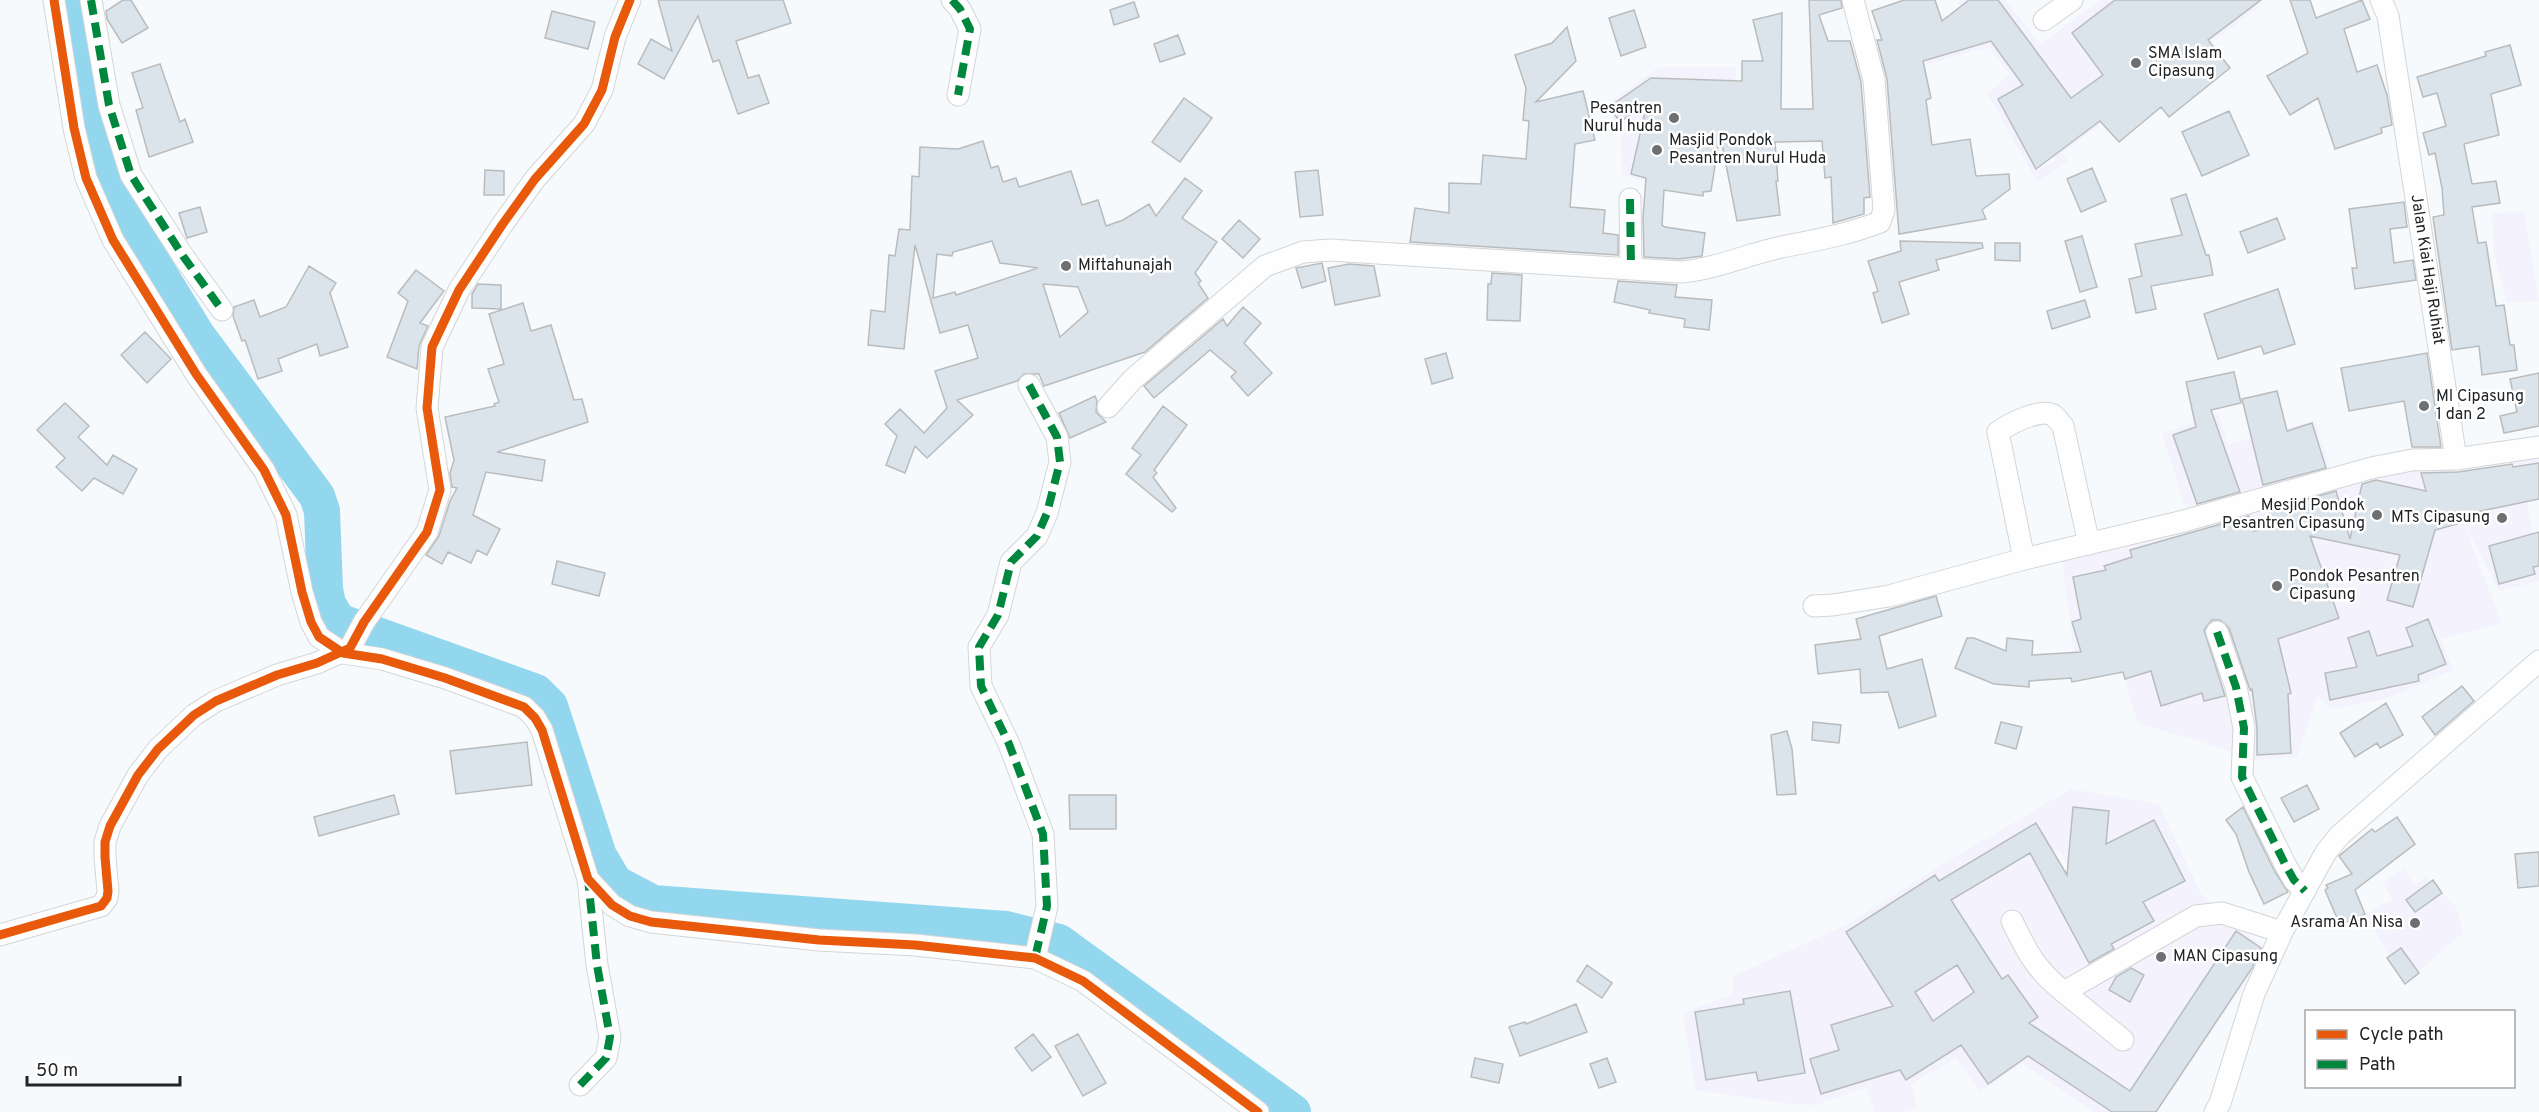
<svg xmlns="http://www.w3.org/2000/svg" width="2539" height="1112" viewBox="0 0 2539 1112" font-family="Overpass,sans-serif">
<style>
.commercial{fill:#f4f2fd;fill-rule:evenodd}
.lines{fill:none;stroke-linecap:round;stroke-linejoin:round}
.river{stroke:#93d7ef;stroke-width:36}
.building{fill:#dbe3eb;stroke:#b9bcbd;stroke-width:1.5;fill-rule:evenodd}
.minor-casing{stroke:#d3d5d7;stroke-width:23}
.minor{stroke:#fefeff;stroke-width:21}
.quiet{stroke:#00873e;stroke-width:8;stroke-dasharray:15 8;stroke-linecap:butt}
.cycleway-casing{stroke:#fff;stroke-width:13}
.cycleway{stroke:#e8590c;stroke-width:9}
.poi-dot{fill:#6d6f71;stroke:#fff;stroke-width:2}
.labels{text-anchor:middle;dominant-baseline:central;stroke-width:5;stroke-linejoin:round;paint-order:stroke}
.poi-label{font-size:16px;fill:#222426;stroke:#fff;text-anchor:start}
.street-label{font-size:16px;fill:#222426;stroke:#fff}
</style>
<rect width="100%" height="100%" fill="#f7fafc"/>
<path class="commercial" d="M1960,0H1969L1963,5L2050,122L2047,125L2064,148L2253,6L2254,0L2259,7L2062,153L2068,161L2037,182L1987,93L2010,75L1989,47L1888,75L1878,37L1964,11L1957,2ZM1965,13L1974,46L1892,71L1882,38ZM2016,89L2056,160L2038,170L1998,99Z
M1998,0H2005L2041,44L2100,0H2118L2072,33L2103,75L2071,98Z
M1659,67H1736L1735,152L1681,148L1670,187L1622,175L1621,130L1604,106Z
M2524,211L2539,301L2507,302L2494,252L2492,214Z
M2218,413L2228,445L2315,420L2335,481L2449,463L2464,495L2465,527L2502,623L2441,639L2453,670L2385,699L2331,709L2317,696L2297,757L2253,760L2220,748L2138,723L2114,645L2074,652L2062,561L2190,521L2162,434Z
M2539,453V463L2520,467L2539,566V581L2499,591L2466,527L2475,524L2463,467ZM2511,459L2520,503L2474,512L2465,469ZM2525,536L2535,574L2499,584L2489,546Z
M2071,789L2159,804L2201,894L2267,950L2158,1112L2264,950L2236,932L2130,1091L2112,1112H2093L2022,1063L1980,1092L1956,1058L1911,1084L1917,1108L1905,1112H1875L1867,1087L1816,1105L1792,1104L1695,1090L1683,1013L1733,994V976L1848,924L1936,868ZM2074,807L2109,811L2105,860ZM2154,820L2185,880L2146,900L2115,840ZM2036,823L2047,843L1957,896L1946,876ZM2059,850L2114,950L2090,964L2035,864ZM2119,859L2154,921L2123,938ZM1935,875L1997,971L1972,987L1957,965L1893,1006L1846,932ZM2123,964L2144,975L2130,1002L2109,990ZM2007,975L2038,1017L2011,1037L1980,995ZM1790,991L1805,1072L1758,1081L1743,999ZM1968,996L1988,1084L1941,1015ZM1732,1007L1743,1074L1706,1080L1695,1012ZM1864,1015L1883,1075L1821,1094L1810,1059L1839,1050L1831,1025Z
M2404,868L2414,886L2426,876L2456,907L2463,932L2405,984L2365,914L2392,900L2383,883Z"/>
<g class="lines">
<path class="river" d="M75,0L101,164L116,203L197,335L317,496L322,511L325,589L328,604L338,621L536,692L550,706L599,856L615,883L653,903L1006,929L1059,942L1293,1112"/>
</g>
<path class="building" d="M123,0H131L148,28L122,43L107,19L106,11Z
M658,0H783L791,23L736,41L748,78L759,75L769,103L738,114L719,60L713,62L698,16L664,79L638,64L651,39L672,51Z
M1809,0H1841L1842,8L1819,15L1828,41H1850L1861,82L1870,197L1864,198V214L1833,223L1831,177L1825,178L1822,141L1775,142L1778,181H1776L1780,215L1737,221L1720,134L1711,191L1703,192V196L1664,190L1662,225L1665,227L1705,233L1702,256L1679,259L1644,257L1643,217L1646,178L1631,174L1647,103L1620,122L1609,107L1651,78L1742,81V61H1763L1753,20L1782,13L1781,109H1813Z
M1904,0H1935L1942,21L1969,0H1998L2071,98L2103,75L2072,33L2115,0H2261L2208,40L2230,68L2169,117L2161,107L2119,142L2100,121L2036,169L1998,99L2023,85L1991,41L1923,61L1931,98L1926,100L1932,145L1970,139L1976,176L2009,174L2010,189L1982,210L1986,219L1899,234L1887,79L1877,40H1882L1872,11Z
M2290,0H2310L2316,18L2362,0L2370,19L2344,29L2357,72L2377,65L2387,95L2392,125L2381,128L2382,133L2335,149L2318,98L2290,115L2267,76L2308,53Z
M1134,2L1139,17L1114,25L1110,10Z
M1634,10L1646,47L1621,56L1609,18Z
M552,11L595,22L588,49L545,38Z
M1567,27L1576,61L1536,102L1583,91L1595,140L1575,144L1570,207L1605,210L1603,233L1618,235V255L1410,242L1415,208L1449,213V183L1481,184L1483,155L1526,159L1529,121L1523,120L1526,88L1515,55L1552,43Z
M1178,35L1185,54L1160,62L1154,44Z
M2510,45L2521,85L2491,94L2499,135L2464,144L2472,184L2496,181L2500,203L2472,207L2478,243L2486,242L2496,306L2504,305L2510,345H2514L2517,370L2482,375L2479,346L2452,350L2433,217L2444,215L2442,188L2435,153L2429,155L2423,133L2446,126L2437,93L2423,97L2417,77L2486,56L2485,52Z
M160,64L180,122L185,119L193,142L149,157L136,110L143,108L132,73Z
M1184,98L1212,118L1180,162L1152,142Z
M2229,111L2249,155L2202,176L2182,132Z
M983,141L991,168L998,166L1003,182L1016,178L1019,187L1071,171L1082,205L1098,200L1106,226L1123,220L1149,204L1156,216L1185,178L1202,191L1182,218L1217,242L1195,273L1201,281L1198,283L1208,298L1145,352L1044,386L1039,374H1024L1017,381L957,400L973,415L927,458L915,446L905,473L886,465L897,436L885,424L900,409L924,433L947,408L935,371L978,358L968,325L940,333L915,245L904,349L868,345L871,310L885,312L889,255L895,256L899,229L910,230L912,176L919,177L920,147L958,149ZM992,241L1000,263L1038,268L956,295L955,292L933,298L937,254L952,256L953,252ZM1043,284L1078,287L1088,312L1060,337Z
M2092,168L2106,201L2081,212L2067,179Z
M485,170L504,171V195H484Z
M1318,170L1323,215L1300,217L1295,172Z
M2186,194L2206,255H2209L2213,275L2151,286L2156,309L2136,313L2129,279L2142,276L2135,244L2182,235L2171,199Z
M2404,202L2407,227L2390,229L2394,263L2413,260L2416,280L2355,289L2352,268H2357L2349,209Z
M200,207L207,232L187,238L179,213Z
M2277,218L2285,239L2248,253L2240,232Z
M1239,220L1260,239L1243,258L1222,239Z
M2082,236L2097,287L2080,292L2065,241Z
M1900,241L1982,243L1983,248L1936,260L1939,270L1899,282L1909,314L1882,323L1873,293L1878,291L1868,261L1901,251Z
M1995,243H2020V261L1995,260Z
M1322,263L1326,281L1302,288L1296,268Z
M1349,264L1374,266L1380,296L1335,305L1328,268Z
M309,266L336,283L330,293L348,347L320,356L317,344L278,359L282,371L258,379L245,340L242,341L233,316L234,307L254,300L260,317L286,307Z
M416,270L444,291L420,323L428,326L419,346L417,369L387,357L408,301L398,293Z
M1492,273L1522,275L1520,321L1487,320L1488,284H1491Z
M1618,281L1677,285L1675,297L1712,300L1709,330L1684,327L1685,319L1649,313L1650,310L1614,302Z
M478,284L501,285V309L472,308V294Z
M2278,289L2295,344L2264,354L2261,346L2218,359L2204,314Z
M2085,300L2090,317L2052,329L2047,311Z
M523,303L531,331L551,325L574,400L582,399L588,422L497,452L545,460L542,481L486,472L473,515L500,529L487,555L477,550L471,563L448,552L442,564L426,555L439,536L450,501L457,488L452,487L450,473L454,460L445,417L495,406L494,404L499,402L488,369L504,364L489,314Z
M1243,307L1261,323L1244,343L1272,373L1248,396L1231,377L1236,372L1210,350L1154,398L1144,386L1223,319L1227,326Z
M145,332L171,359L147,383L121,355Z
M1446,353L1453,378L1432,384L1425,359Z
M2427,353L2441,447H2412L2404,401L2349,411L2341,368Z
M2234,372L2241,403L2211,410L2240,492L2197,504L2173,435L2196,427L2186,382Z
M2539,373V426L2504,433L2500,416L2517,412L2510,379Z
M2277,391L2287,431L2312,423L2326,468L2263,485L2242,399Z
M1095,396L1097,401L1096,412L1106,422L1070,438L1059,413Z
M65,403L89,426L78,437L107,465L113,455L137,469L123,494L94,478L82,491L56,467L65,458L37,430Z
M1163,406L1187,425L1154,470L1157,473L1153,477L1176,508L1172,512L1126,474L1141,455L1132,448Z
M2539,463V499L2462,515L2464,522L2435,530L2413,607L2387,600L2400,555L2310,536L2339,618L2278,639L2291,693L2288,694L2291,753L2257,755V728L2252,689L2250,690L2229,628L2220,620H2212L2204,630L2225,696L2204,701L2202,693L2161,706L2151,671L2125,679L2123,672L2072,682L2071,678L2029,681V687L1994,684L1955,668L1967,638H1974L2006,651L2007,638L2033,641L2032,655L2081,652L2072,622L2081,619L2073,577L2106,570L2104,566L2132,557L2130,550L2249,516L2254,531L2272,526L2269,510L2336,491L2350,539L2362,484L2376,480L2426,491L2421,473L2458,472L2512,464L2513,467Z
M2539,532V566L2533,567L2535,574L2499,584L2489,546Z
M557,561L605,573L599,596L552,584Z
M1936,596L1942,616L1879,636L1887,669L1922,659L1936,716L1899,728L1888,692L1861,693L1860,669L1818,674L1815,645L1861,639L1856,619Z
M2428,619L2446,664L2418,675L2419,681L2330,700L2325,673L2357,667L2348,638L2369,631L2377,656L2413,646L2406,628Z
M2462,686L2474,701L2435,735L2422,717Z
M2386,703L2403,735L2380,748L2377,743L2355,757L2340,733Z
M1813,722L1841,725L1839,743L1812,740Z
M2001,722L2022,727L2016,749L1995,743Z
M1787,731L1792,749L1796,794L1777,795L1771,735Z
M527,742L532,785L456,794L450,751Z
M2307,785L2319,809L2294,822L2281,798Z
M394,795L399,814L319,836L314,817Z
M1069,795H1116V829H1070Z
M2073,807L2109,811L2106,844L2154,820L2185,881L2143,902L2154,921L2111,944L2114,949L2089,963L2030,853L1951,900L2002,979L2008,975L2038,1017L2029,1023L2130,1091L2236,931L2261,948L2252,968L2156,1112H2112L2028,1056L1988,1084L1961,1045L1906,1080L1900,1070L1821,1094L1810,1059L1839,1050L1831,1025L1893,1006L1846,932L1935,875L1939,881L2036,823L2067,875ZM1957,965L1974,992L1933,1021L1915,992Z
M2243,807L2275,872L2288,892L2264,904L2249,872L2236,834L2226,820Z
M2397,817L2415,844L2355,890L2365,914L2340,925L2325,890L2328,888L2326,885L2352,874L2339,856L2372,829L2375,832Z
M2539,852V886L2518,888L2515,854Z
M2433,880L2442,893L2415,912L2406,900Z
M2401,948L2419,973L2405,984L2387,958Z
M1587,965L1612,983L1602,998L1577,981Z
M2131,968L2144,975L2130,1002L2109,990L2116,977Z
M1790,991L1805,1073L1758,1081L1756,1072L1706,1080L1695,1012L1744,1004L1743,999Z
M1576,1004L1587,1032L1520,1056L1509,1027L1525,1022L1526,1024Z
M1033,1034L1051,1057L1032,1071L1015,1048Z
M1078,1034L1106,1083L1083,1096L1055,1046Z
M1475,1058L1503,1064L1499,1083L1471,1077Z
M1607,1058L1616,1082L1599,1088L1590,1064Z"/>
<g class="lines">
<g class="minor-casing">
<g id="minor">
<path d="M54,0L74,128L86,178L113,240L196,374L264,470L286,515L302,592L311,622L319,637L343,653L382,659L445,678L524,707L535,718L542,730L588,879L612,905L630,916L651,922L819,940L915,945L1035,958L1083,981L1258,1112"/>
<path d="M91,0L109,105L131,175L183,256L222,310"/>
<path d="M952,0L960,9L970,29L958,95"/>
<path id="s1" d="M2381,0L2388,16L2456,459L2539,447"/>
<path d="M2044,20L2072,0"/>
<path d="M1630,199L1631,268"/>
<path d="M1029,385L1057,437L1060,462L1047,513L1037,536L1011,562L998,615L979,647L981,686L1009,744L1043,834L1047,906L1035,958"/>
<path d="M1108,407L1133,379L1265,266L1303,252L1330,250L1679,272C1714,270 1747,254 1782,247C1816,240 1847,235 1880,222L1884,210L1874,80L1853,0"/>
<path d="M2024,559L1998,432C2009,424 2040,408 2053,415C2057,418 2060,423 2063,426L2089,544"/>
<path d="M1814,606L1833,605L1889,596L2024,559L2184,521L2371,468L2412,460L2456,459"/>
<path d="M2217,632L2236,687L2244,728L2242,777L2286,866L2294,880L2305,891"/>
<path d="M2012,921C2027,952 2036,970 2064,992L2196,916L2222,913L2282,932"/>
<path d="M0,935L101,906L107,898L108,891L105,857V842L110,826L138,775L158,749L194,715L216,701L277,675L317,663L350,648L364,622L427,532L440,490L427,408L432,347L459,290L502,225L535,179L584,124L602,90L615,37L630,0"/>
<path d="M2064,992L2123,1040"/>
<path d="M580,1085L606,1058L610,1037L597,965L588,879"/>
<path d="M2215,1112L2220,1103L2254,994L2282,932L2326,852L2340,835L2539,661"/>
</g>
</g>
<use href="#minor" class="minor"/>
<path class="quiet" d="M91,0L109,105L131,175L183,256L222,310
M952,0L960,9L970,29L958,95
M1630,199L1631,268
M1029,385L1057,437L1060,462L1047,513L1037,536L1011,562L998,615L979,647L981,686L1009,744L1043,834L1047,906L1035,958
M2217,632L2236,687L2244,728L2242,777L2286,866L2294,880L2305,891
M580,1085L606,1058L610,1037L597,965L588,879"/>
<g class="cycleway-casing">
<path id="cycleway" d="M54,0L74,128L86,178L113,240L196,374L264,470L286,515L302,592L311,622L319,637L343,653L382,659L445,678L524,707L535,718L542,730L588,879L612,905L630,916L651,922L819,940L915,945L1035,958L1083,981L1258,1112
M0,935L101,906L107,898L108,891L105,857V842L110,826L138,775L158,749L194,715L216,701L277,675L317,663L350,648L364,622L427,532L440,490L427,408L432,347L459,290L502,225L535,179L584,124L602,90L615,37L630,0"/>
</g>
<use href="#cycleway" class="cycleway"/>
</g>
<g class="poi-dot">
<circle cx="2136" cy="63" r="6"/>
<circle cx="1674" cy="118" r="6"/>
<circle cx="1657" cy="150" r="6"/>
<circle cx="1066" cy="266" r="6"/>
<circle cx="2424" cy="406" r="6"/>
<circle cx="2377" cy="515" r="6"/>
<circle cx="2502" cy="518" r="6"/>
<circle cx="2277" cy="586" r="6"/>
<circle cx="2415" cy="923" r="6"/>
<circle cx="2161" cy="957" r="6"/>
</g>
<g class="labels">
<g class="poi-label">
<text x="2148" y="54">SMA Islam<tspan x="2148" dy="18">Cipasung</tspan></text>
<text x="1662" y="109" text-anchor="end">Pesantren<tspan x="1662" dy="18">Nurul huda</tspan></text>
<text x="1669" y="141">Masjid Pondok<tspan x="1669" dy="18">Pesantren Nurul Huda</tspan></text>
<text x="1078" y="266">Miftahunajah</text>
<text x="2436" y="397">MI Cipasung<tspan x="2436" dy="18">1 dan 2</tspan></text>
<text x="2365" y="506" text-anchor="end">Mesjid Pondok<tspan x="2365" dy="18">Pesantren Cipasung</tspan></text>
<text x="2490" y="518" text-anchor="end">MTs Cipasung</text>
<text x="2289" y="577">Pondok Pesantren<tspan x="2289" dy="18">Cipasung</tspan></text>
<text x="2403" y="923" text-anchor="end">Asrama An Nisa</text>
<text x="2173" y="957">MAN Cipasung</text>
</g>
<g class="street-label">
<text stroke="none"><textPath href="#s1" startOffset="274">Jalan Kiai Haji Ruhiat</textPath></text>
</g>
</g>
<rect x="2305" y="1010" width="210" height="78" fill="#ffffff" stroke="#a7a7a8" stroke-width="1.5"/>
<rect x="2317" y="1030" width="30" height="9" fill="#e8590c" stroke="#a7a7a8" stroke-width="1.5"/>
<text x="2359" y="1040" font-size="18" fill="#222426">Cycle path</text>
<rect x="2317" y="1060" width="30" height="9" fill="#00873e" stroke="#a7a7a8" stroke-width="1.5"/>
<text x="2359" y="1070" font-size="18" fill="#222426">Path</text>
<path d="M27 1076v9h153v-9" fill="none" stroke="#222426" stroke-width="3"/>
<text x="36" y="1076" font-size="18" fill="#222426" stroke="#ffffff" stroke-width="4.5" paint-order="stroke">50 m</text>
</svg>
